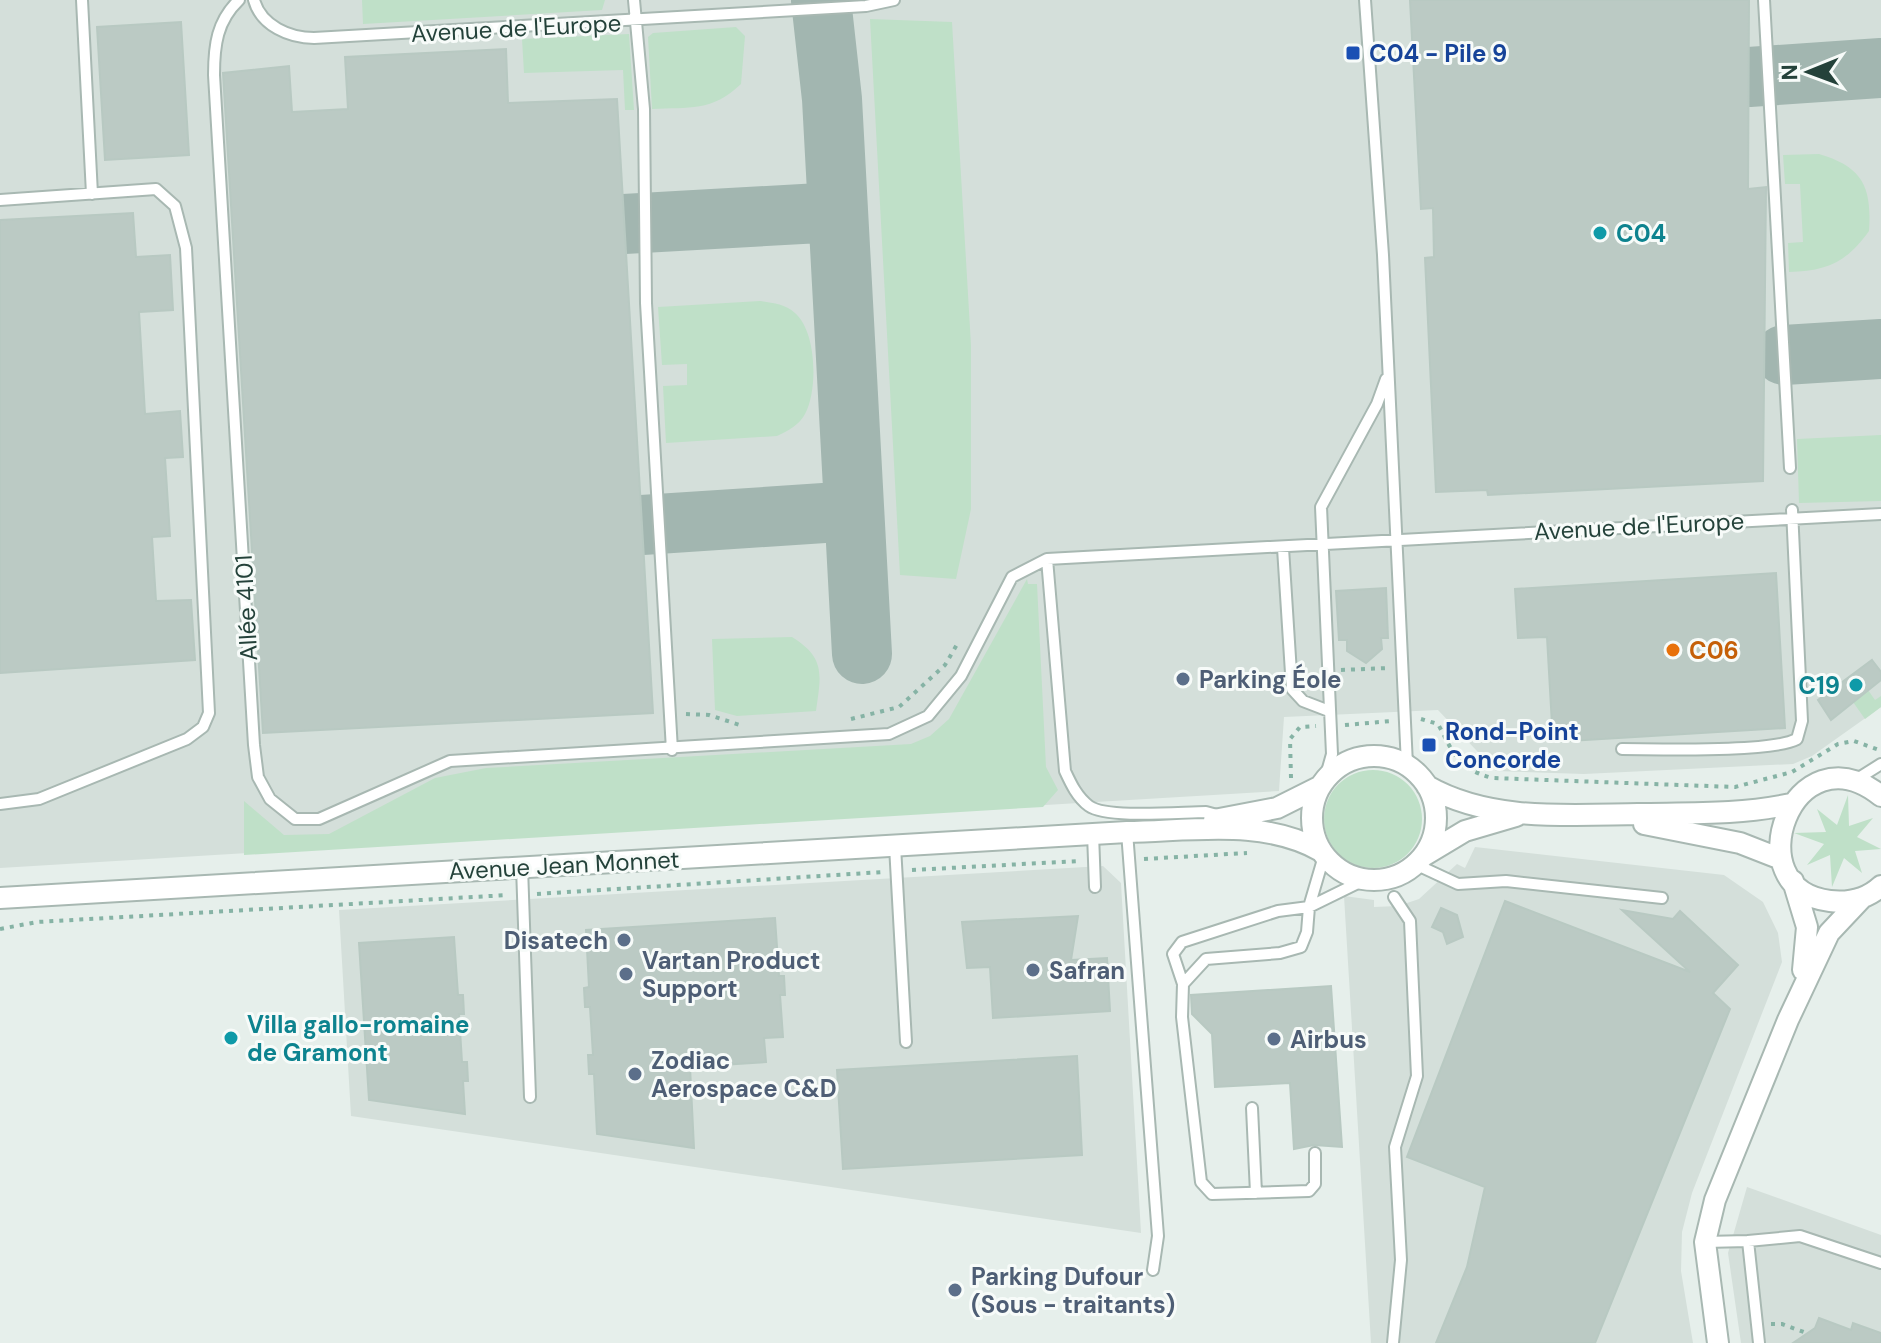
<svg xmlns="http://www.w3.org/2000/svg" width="1881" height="1343" viewBox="0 0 1881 1343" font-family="'DM Sans',sans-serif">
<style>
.built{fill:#d4dfda}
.green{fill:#bfe0c8}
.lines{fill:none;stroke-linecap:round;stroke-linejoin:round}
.taxiway{stroke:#a2b6b0;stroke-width:60}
.building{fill:#bbcac4;stroke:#b8c9c2;stroke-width:2}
.lane-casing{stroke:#a8b8b2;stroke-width:14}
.street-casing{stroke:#a8b8b2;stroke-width:24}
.path{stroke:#86b3a5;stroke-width:4;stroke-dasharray:4 6;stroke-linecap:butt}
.lane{stroke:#fff;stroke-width:10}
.street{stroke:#fff;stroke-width:20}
.transit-dot{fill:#1a4fb4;stroke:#f7fbf9;stroke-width:3}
.culture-dot{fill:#0f9aa8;stroke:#f7fbf9;stroke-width:3}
.food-dot{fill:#e8710a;stroke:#f7fbf9;stroke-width:3}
.service-dot{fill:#5c6f8a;stroke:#f7fbf9;stroke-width:3}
.labels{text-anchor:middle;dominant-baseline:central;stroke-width:6;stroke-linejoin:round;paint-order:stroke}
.street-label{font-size:24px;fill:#24423a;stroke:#f7fbf9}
.transit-label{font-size:24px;font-weight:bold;fill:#164399;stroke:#f7fbf9;text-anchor:start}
.culture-label{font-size:24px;font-weight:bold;fill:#0d838f;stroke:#f7fbf9;text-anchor:start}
.food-label{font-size:24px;font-weight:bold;fill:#c56008;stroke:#f7fbf9;text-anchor:start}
.service-label{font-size:24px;font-weight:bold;fill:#4e5e75;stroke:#f7fbf9;text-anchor:start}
</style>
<rect width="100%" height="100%" fill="#e6efeb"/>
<path class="built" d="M0,0H1881V707L1812,756L1793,764L1584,774L1496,771L1438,710L1284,717L1279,791L0,868Z
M1475,847L1724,875L1763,902L1778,933L1782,962L1692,1193L1682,1232L1681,1271L1693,1343H1371L1344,896L1374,900V907L1398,906L1419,899L1457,864L1465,868Z
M1103,866L1121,883L1141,1233L351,1116L339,910Z
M1747,1187L1881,1235V1343H1741L1728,1253Z"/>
<path class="green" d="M362,0H605L602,10L363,24Z
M870,19L952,22L971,345V509L956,579L900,575Z
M736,27L745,36L741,84C712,112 689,107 652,109L648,37L653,33Z
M629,34L634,110H625L623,70L524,73L522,39Z
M1819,154C1863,167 1872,187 1869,231C1847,262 1827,271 1789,272L1788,243L1803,242L1800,184H1785L1783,155Z
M760,301C773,303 785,304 795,313C817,332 818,390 805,414C799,425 788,431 777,436L666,443L663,386L687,385V364L662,365L658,307Z
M1881,435V501L1799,503L1797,439Z
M1027,579L1028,584H1037L1046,767L1058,790L1043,807L244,855V801L284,835L329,834L435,778L486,768L911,744L930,736L949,719Z
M792,637C826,658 821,675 816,711L737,716L715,710L712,639Z
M1868,690L1875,700L1881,696V707L1865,719L1853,702Z
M1324 819a49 49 0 1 1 98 0a49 49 0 1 1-98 0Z
M1848,795L1849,826L1873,818L1857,837L1881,849L1855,851L1862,873L1844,858L1832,887L1830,855L1807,865L1824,844L1794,833L1826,832L1817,809L1837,825Z"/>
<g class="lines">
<path class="taxiway" d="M821,0L832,99L862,654
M1749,77L1881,68
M624,224L838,212
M1784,355L1881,349
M642,525L854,511"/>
</g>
<path class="building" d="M1410,0H1749L1748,189L1766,187L1763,481L1488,495L1487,490L1436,492L1425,258L1434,257L1433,208L1421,209Z
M181,22L189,155L105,160L97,27Z
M506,49L508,103L617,99L653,713L263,733L223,73L289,66L292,112L348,109L345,57Z
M133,213L136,257L170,255L173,310L139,312L145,414L180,411L183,457L165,458L170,536L152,537L156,601L191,600L195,660L0,673V220Z
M1776,573L1785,728L1553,742L1547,637L1518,638L1515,589Z
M1386,588L1388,638H1381L1382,649L1366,663L1347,651V640H1339L1336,591Z
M1872,660L1881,672V680L1831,720L1818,700Z
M1505,901L1690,972L1622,910L1673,919L1680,911L1738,965L1713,993L1730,1009L1595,1343H1436L1467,1267L1485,1187L1407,1157Z
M1441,908L1457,915L1463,937L1447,944L1443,932L1432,927Z
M1078,916L1071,960L1107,958L1110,1011L993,1018L990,967L967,968L962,922Z
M775,918L779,976H784L785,995H780L783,1037L764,1038L766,1062L690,1067L694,1148L597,1134L594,1074H589L588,1055H593L590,1007H585L584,988L589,987L586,930Z
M454,937L458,995H463L464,1014H459L462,1062H467L468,1081H463L465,1114L369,1100L359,943Z
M1331,986L1342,1147L1314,1145L1294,1149L1290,1083L1215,1087L1212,1034L1192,1014L1191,995Z
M1077,1056L1082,1155L843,1169L837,1070Z
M1819,1318L1851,1330L1853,1323L1881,1333V1343H1793L1815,1328Z"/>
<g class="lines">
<g class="lane-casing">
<path id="lane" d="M82,0L92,194
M239,0C217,21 214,45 214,75L254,745L258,777L270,799L295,819H319L450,761L889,734L928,716L961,676L1012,577L1047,559L1881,514
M254,0C261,26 290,38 314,38L866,6L894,0
M634,0L644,109L646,303L672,750
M1365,0L1383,255L1407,765
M1764,0L1790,468
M0,200L156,189L175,206L186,248L209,713L203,727L187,739L39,799L0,804
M1283,548L1292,689L1303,701L1329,711
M1047,559L1065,771C1071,784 1077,797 1089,806C1107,819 1182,812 1206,812L1221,816
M1622,749C1656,749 1771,753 1797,739L1802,721L1792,510
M1325,779L1332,754L1321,507L1377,404L1386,379
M1854,781L1881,764
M1127,832L1158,1236L1153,1270
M1093,834L1095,887
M895,846L906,1042
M1324,856L1309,907L1364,880
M1415,864L1458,884L1506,881L1662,898
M522,867L530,1097
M1183,984L1206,959L1280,953L1301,947L1307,932L1309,907L1278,911L1182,942L1173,954L1183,984L1182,1017L1201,1182L1212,1194L1309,1191L1315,1184V1153
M1252,1108L1256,1193
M1748,1241L1800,1236L1881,1263
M1705,1242L1748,1241L1759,1343
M1393,1343L1401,1260L1395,1147L1417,1076L1410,921L1394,897"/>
</g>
<g class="street-casing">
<path id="street" d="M1312 818a62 62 0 1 1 124 0a62 62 0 1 1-124 0Z
M1427,786C1490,822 1568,815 1638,814C1690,813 1740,815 1791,804
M1881,796C1793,725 1733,890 1830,901C1848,903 1867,899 1881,886
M1214,820L1277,808L1319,787
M1644,824L1740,843L1781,859
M1425,855L1465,831L1516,816
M1793,881L1807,927L1803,970
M0,898L1127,832C1192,831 1263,818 1321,851
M1718,1343L1705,1242L1715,1200L1788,1020L1829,933L1861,899"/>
</g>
<path class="path" d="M1341,670L1388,668
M686,714L709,715L743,726
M851,719L899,707L945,665L959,641
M1421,719L1438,724C1454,754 1457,768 1492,778L1735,787L1792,772L1838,744L1854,741L1879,750
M1345,725L1392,721
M1291,778L1290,739L1300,727L1316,726
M1144,859L1247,853
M912,870L1079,861
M537,894L883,872
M0,929L37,922L508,895
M1771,1324H1782L1809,1334"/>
<use href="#lane" class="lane"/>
<use href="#street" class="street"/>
</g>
<g class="transit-dot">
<rect x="1345" y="45" width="16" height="16" rx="4"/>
<rect x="1421" y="737" width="16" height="16" rx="4"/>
</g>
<g class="culture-dot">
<circle cx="1600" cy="233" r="8"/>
<circle cx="1856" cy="685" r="8"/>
<circle cx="231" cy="1038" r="8"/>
</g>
<circle class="food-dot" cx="1673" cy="650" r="8"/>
<g class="service-dot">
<circle cx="1183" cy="679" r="8"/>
<circle cx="624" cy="940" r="8"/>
<circle cx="1033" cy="970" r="8"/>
<circle cx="626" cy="974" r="8"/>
<circle cx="1274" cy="1039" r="8"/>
<circle cx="635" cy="1074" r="8"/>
<circle cx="955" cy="1290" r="8"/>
</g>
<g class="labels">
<g class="street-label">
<text transform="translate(516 28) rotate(-3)">Avenue de l'Europe</text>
<text transform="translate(1639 526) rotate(-3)">Avenue de l'Europe</text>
<text transform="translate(246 608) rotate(-93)">Allée 4101</text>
<text transform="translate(564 865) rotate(-3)">Avenue Jean Monnet</text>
</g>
<g class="transit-label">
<text x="1369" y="53">C04 - Pile 9</text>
<text x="1445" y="731">Rond-Point<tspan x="1445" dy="28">Concorde</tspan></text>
</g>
<g class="culture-label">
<text x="1616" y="233">C04</text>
<text x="1840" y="685" text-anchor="end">C19</text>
<text x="247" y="1024">Villa gallo-romaine<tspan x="247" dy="28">de Gramont</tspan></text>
</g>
<g class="food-label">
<text x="1689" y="650">C06</text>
</g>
<g class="service-label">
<text x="1199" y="679">Parking Éole</text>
<text x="608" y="940" text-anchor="end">Disatech</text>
<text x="642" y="960">Vartan Product<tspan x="642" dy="28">Support</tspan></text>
<text x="1049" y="970">Safran</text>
<text x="1290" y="1039">Airbus</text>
<text x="651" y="1060">Zodiac<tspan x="651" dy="28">Aerospace C&amp;D</tspan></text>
<text x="971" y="1276">Parking Dufour<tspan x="971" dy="28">(Sous - traitants)</tspan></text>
</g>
</g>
<g transform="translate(1809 72) rotate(269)" stroke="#f7fbf9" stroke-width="6" paint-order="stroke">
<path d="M0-6L14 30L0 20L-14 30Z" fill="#24423a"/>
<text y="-12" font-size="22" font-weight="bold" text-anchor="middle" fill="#24423a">N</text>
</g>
</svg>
